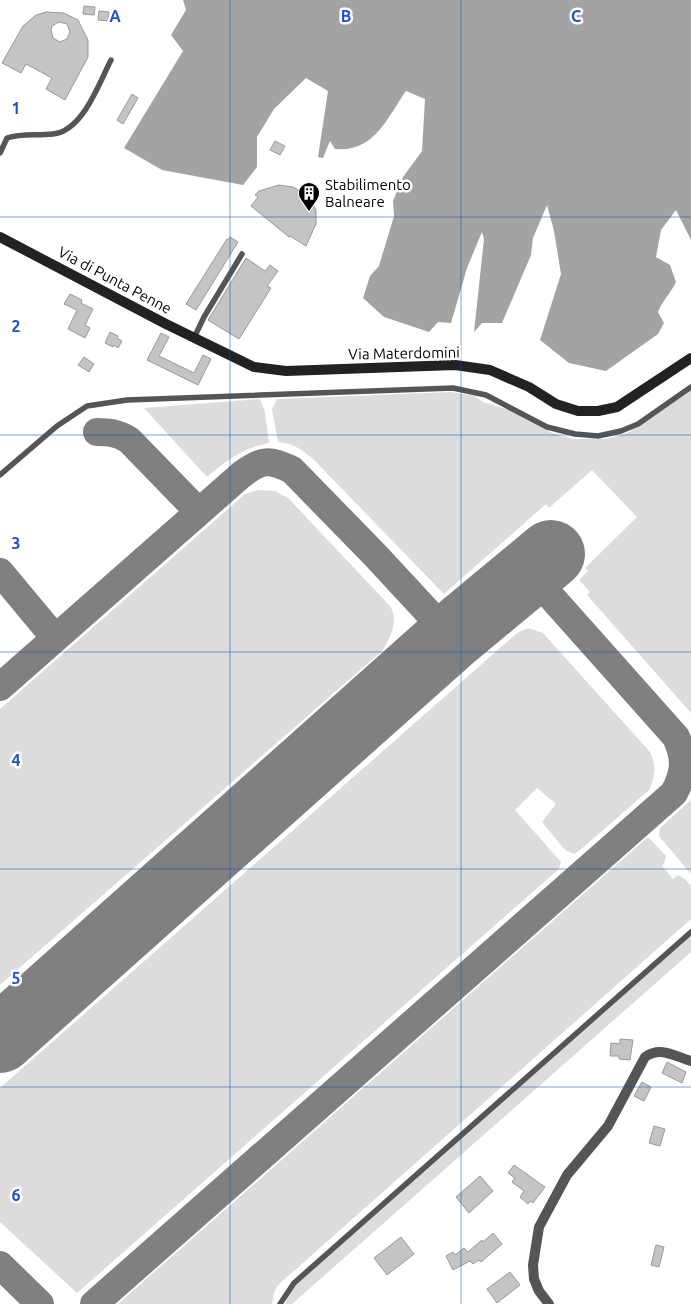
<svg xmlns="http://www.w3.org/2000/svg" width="691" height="1304" viewBox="0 0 691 1304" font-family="Ubuntu,sans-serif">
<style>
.green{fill:#dcdcdc}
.water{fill:#a3a3a3}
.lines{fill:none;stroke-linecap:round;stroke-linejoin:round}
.taxiway{stroke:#808080;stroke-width:28}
.runway{stroke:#808080;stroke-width:68}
.building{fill:#c4c4c4;stroke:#999;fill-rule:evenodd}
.lane{stroke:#555;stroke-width:5.5}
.street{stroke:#555;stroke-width:10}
.secondary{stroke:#222;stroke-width:10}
.grid{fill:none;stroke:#1d4ed8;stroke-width:1;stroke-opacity:0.55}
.labels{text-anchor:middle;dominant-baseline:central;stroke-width:5;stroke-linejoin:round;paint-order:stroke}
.poi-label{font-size:15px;fill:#000;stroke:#fff;text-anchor:start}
.street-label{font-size:15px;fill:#000;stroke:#fff}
.grid-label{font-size:16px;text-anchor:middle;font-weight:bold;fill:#1d4ed8;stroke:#fff;stroke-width:5;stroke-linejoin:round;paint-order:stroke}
</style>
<rect width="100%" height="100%" fill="#fff"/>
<path class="green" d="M691,390V713L587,595L590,592L579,580L588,571L585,568L637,517L592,470L549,508L546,504L444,594L314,460C301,449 295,444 278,442L272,409L277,399L451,392L475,396L483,402L509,410L552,433L573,439H606L628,433Z
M260,399L265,412L269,443C243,448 226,461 207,477L144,408Z
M258,490L275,491L288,498L390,606C399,621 391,636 383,650L0,985V709L245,494Z
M528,628L543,633L650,752C657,766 655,776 649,790L579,851L574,854L565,850L542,822L556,804L537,788L515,810L561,862L559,869L77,1293L0,1222V1088L517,633Z
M691,800V874L659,836L660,828Z
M648,837L666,856L665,861L662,866L673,879L678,875L685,879L691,886V919L278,1285L274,1293L272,1304H118Z
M691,932V952L292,1304H285L293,1286Z"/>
<path class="water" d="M183,0H691V240L676,210L661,230L656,257L670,265L676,282C671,293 662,301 658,312L664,323L658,334L606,371L569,363L540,340L561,274L554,231L547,205L533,238L531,255L502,323H482L474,332L484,239L482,232L467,268L451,323L438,322L429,332L384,317L363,298L370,276L379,266L394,216L393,201L403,177L422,151L425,99L406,91C387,118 374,153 335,149L330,141L323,158L318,157L328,91L306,78L274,109L257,137V167L243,185L162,170L124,148L183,51L171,35L186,10Z"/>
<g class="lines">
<path class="taxiway" d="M97,432C109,432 118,433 129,440L199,512
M0,572L55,638
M0,687L241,475C262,459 269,459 292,470L375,555L451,637
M0,1265L40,1304
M94,1304L674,793C685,772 686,759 676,737L530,573"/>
<path class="runway" d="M0,1039L451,637L551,554"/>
</g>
<path class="building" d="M84,6L95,7L94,15L83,14Z
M99,11L109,12L108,21L98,20Z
M46,12L64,13L78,20L88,40V57L65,100L46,89L52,78L26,64L21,73L2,63L23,26L36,15ZM59,22L67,24L70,32L67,39L60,42L53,38L51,30L52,26Z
M132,94L138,98L123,124L117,120Z
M275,141L285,146L280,155L270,150Z
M279,185L293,187L302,192L311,200L316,210V224L306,246L290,236L289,237L251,206L258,197L255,195L259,191Z
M230,237L238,242L196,310L186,304L227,239L228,240Z
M246,258L265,271L270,265L278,271L267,286L271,288L239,339L208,320Z
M70,294L82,300L81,303L93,309L85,325L90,328L85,338L68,329L77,310L64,304Z
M110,332L118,336L117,338L122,341L118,348L114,345L113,347L105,343Z
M161,333L169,337L159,356L194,373L203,355L211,359L198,385L147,360Z
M84,357L94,364L89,372L78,365Z
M620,1039L633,1040L630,1060L619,1059V1056H610L611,1043L620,1044Z
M667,1062L686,1072L682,1083L662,1073Z
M642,1082L651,1087L644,1101L634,1096Z
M654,1126L665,1129L660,1146L649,1143Z
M514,1165L545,1187L533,1203L530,1201L528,1204L520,1197L524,1191L512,1182L515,1178L508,1173Z
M480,1176L493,1191L469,1213L456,1197Z
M493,1233L502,1244L481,1262L479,1260L473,1264L470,1261L453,1270L446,1256L453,1252L455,1255L464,1248L468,1252L482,1240L483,1242Z
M401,1237L414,1254L387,1275L374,1258Z
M656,1245L664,1247L659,1267L651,1265Z
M510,1272L520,1285L497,1303L487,1289Z"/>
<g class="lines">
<path class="lane" d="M0,153L7,138C22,133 37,136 53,134C83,131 99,83 111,60
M194,338L204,317L242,254
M0,475L57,426L87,406L127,400L453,388L486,395L547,427L575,434L598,436L621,431L638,424L691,387
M280,1304L294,1283L691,932"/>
<path class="street" d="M549,1304L539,1291L534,1279L533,1265L539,1227L567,1175L608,1126L645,1057C661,1046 674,1056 691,1061"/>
<path class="secondary" d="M0,237L166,324L254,367L286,371L455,365L490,370L529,387L556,404L578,411H598L617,407L691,358"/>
</g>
<path class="grid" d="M230,0V1304M461,0V1304M0,217H691M0,435H691M0,652H691M0,869H691M0,1087H691"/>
<defs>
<g id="building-pin" transform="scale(1.125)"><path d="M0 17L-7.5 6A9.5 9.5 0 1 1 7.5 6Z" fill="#000" stroke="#fff"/><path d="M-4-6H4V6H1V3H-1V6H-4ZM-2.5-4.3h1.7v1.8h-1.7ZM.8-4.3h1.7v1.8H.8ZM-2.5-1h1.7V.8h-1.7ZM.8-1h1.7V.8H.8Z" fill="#fff"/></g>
</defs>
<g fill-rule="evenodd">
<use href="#building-pin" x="309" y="193"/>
</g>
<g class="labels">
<g class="poi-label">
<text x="325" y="184">Stabilimento<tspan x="325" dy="17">Balneare</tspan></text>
</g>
<g class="street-label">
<text transform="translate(115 280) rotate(28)">Via di Punta Penne</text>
<text transform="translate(404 353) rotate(-1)">Via Materdomini</text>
</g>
</g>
<g class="grid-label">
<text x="115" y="22">A</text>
<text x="346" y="22">B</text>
<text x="576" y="22">C</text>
<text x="16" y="114">1</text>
<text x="16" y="332">2</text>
<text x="16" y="549">3</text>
<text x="16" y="766">4</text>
<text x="16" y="984">5</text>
<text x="16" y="1201">6</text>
</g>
</svg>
